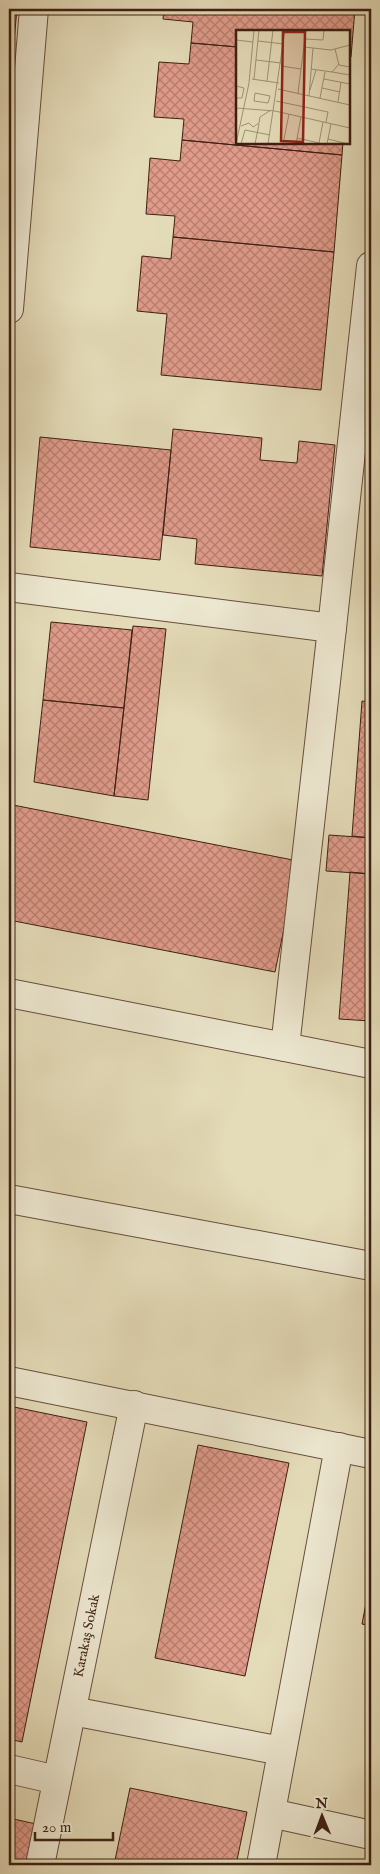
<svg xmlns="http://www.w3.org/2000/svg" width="380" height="1874" viewBox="0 0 380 1874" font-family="'IM FELL English',serif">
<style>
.building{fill:url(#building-cross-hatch);stroke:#3d1f14}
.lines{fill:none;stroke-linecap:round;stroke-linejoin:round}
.minor-casing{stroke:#674e3d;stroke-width:30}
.minor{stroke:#ede8d1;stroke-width:28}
.labels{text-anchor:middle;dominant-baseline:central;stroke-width:5;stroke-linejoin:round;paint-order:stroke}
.street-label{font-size:14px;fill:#3d1f14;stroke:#ede8d1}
.inset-road{fill:none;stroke:#a19076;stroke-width:1}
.view{fill:#8f2418;fill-opacity:0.15;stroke:#8f2418;stroke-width:2.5}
.inset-edge{fill:none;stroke:#3d1f14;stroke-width:2.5}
</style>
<defs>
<pattern id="building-cross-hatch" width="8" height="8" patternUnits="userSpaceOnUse" patternTransform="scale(1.25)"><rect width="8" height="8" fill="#e09b8a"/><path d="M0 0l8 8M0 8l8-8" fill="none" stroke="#b77e70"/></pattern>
</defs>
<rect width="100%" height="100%" fill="#e4dbb8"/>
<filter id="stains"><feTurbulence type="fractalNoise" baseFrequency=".004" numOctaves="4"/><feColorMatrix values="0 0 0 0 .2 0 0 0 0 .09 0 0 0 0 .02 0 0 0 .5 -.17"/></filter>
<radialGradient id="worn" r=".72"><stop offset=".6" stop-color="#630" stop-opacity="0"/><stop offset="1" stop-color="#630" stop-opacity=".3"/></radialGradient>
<path class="building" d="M9,9H17L9,94Z
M164,9H355L351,57H349V31H238V47L191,43L193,22L163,19Z
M191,43L238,47V142H343L342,155L182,140L184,119L154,117L159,62L189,64Z
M182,140L342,155L334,252L173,237L175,216L146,214L150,158L180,161Z
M173,237L334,252L321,390L161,375L167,314L137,311L142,256L171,259Z
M173,429L262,438L260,460L297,463L299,441L335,445L322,576L195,564L197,539L163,535Z
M40,437L171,450L160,560L30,547Z
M51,622L132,630L124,708L43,700Z
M133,626L166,629L148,800L114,796Z
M43,700L124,708L114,796L34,782Z
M362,701L371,702V838L352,836Z
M13,805L298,861L275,972L9,920V826Z
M329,835L371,838V874L326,871Z
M350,872L371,874V1021L339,1019Z
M9,1406L87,1422L22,1742L9,1739Z
M198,1445L289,1463L245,1676L155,1658Z
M371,1577V1626L362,1624Z
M130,1788L247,1812L236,1865H114Z
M9,1818L45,1826L37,1865H9Z"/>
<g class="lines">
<g class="minor-casing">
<g id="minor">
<path d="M9,309L34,9"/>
<path d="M9,587L332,628L371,266"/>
<path d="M9,993L371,1064"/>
<path d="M285,1047L332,628"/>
<path d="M9,1199L371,1266"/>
<path d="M9,1381L371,1454"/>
<path d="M72,1711L282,1751"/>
<path d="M9,1769L57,1780"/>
<path d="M271,1813L371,1835"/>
<path id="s1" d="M40,1865L134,1405"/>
<path d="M261,1865L339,1447"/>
</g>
</g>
<use href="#minor" class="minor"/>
</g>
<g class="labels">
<g class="street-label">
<text stroke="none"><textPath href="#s1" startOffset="234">Karakaş Sokak</textPath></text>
</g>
</g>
<g transform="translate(236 30)">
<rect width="114" height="114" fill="#e4dbb8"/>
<path class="inset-road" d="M69,9L87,10L88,0M0,10L17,12M22,11L48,14M68,17L70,0M99,19L103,35L114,37M20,30L45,33M45,36L65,39L68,17L95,20L114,15M75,39L96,42L103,34M96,42L114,45M16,49L43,53M18,49L23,0M88,49L114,54M31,51L37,0M0,56L8,58L6,68H0M86,58L104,62M42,59L114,75M74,60L80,40M19,63L34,66L32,73L18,71ZM62,63L65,39M73,66L77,18M84,68L89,42M40,71L92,82L90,92M102,72L105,52M0,78L39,81L114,98M5,96L13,93L17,97L23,93L24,87L35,80M61,108L83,113M92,109L112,114M83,113L87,92M0,114L13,53L18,0M5,114L9,100L34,105M19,114L23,94M32,114L49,0M47,114L53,84M60,114L65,87M91,114L95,94"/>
<path class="view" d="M47,2H69L67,112L45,111Z"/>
<rect width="114" height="114" class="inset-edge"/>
</g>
<rect width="380" height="1874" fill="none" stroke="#e4dbb8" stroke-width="30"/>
<rect x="10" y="10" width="360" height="1854" fill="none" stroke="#3d1f14" stroke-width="2.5"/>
<rect x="15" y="15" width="350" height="1844" fill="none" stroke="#3d1f14"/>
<g transform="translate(322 1816) rotate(359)" stroke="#ede8d1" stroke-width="4" paint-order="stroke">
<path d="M0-4L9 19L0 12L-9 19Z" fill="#3d1f14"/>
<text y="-8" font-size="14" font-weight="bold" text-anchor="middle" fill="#3d1f14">N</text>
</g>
<path d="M35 1832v8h78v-8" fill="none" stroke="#3d1f14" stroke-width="2.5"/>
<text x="42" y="1832" font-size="15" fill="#3d1f14" stroke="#ede8d1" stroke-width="4" paint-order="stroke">20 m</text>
<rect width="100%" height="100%" filter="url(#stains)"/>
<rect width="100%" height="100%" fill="url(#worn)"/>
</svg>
